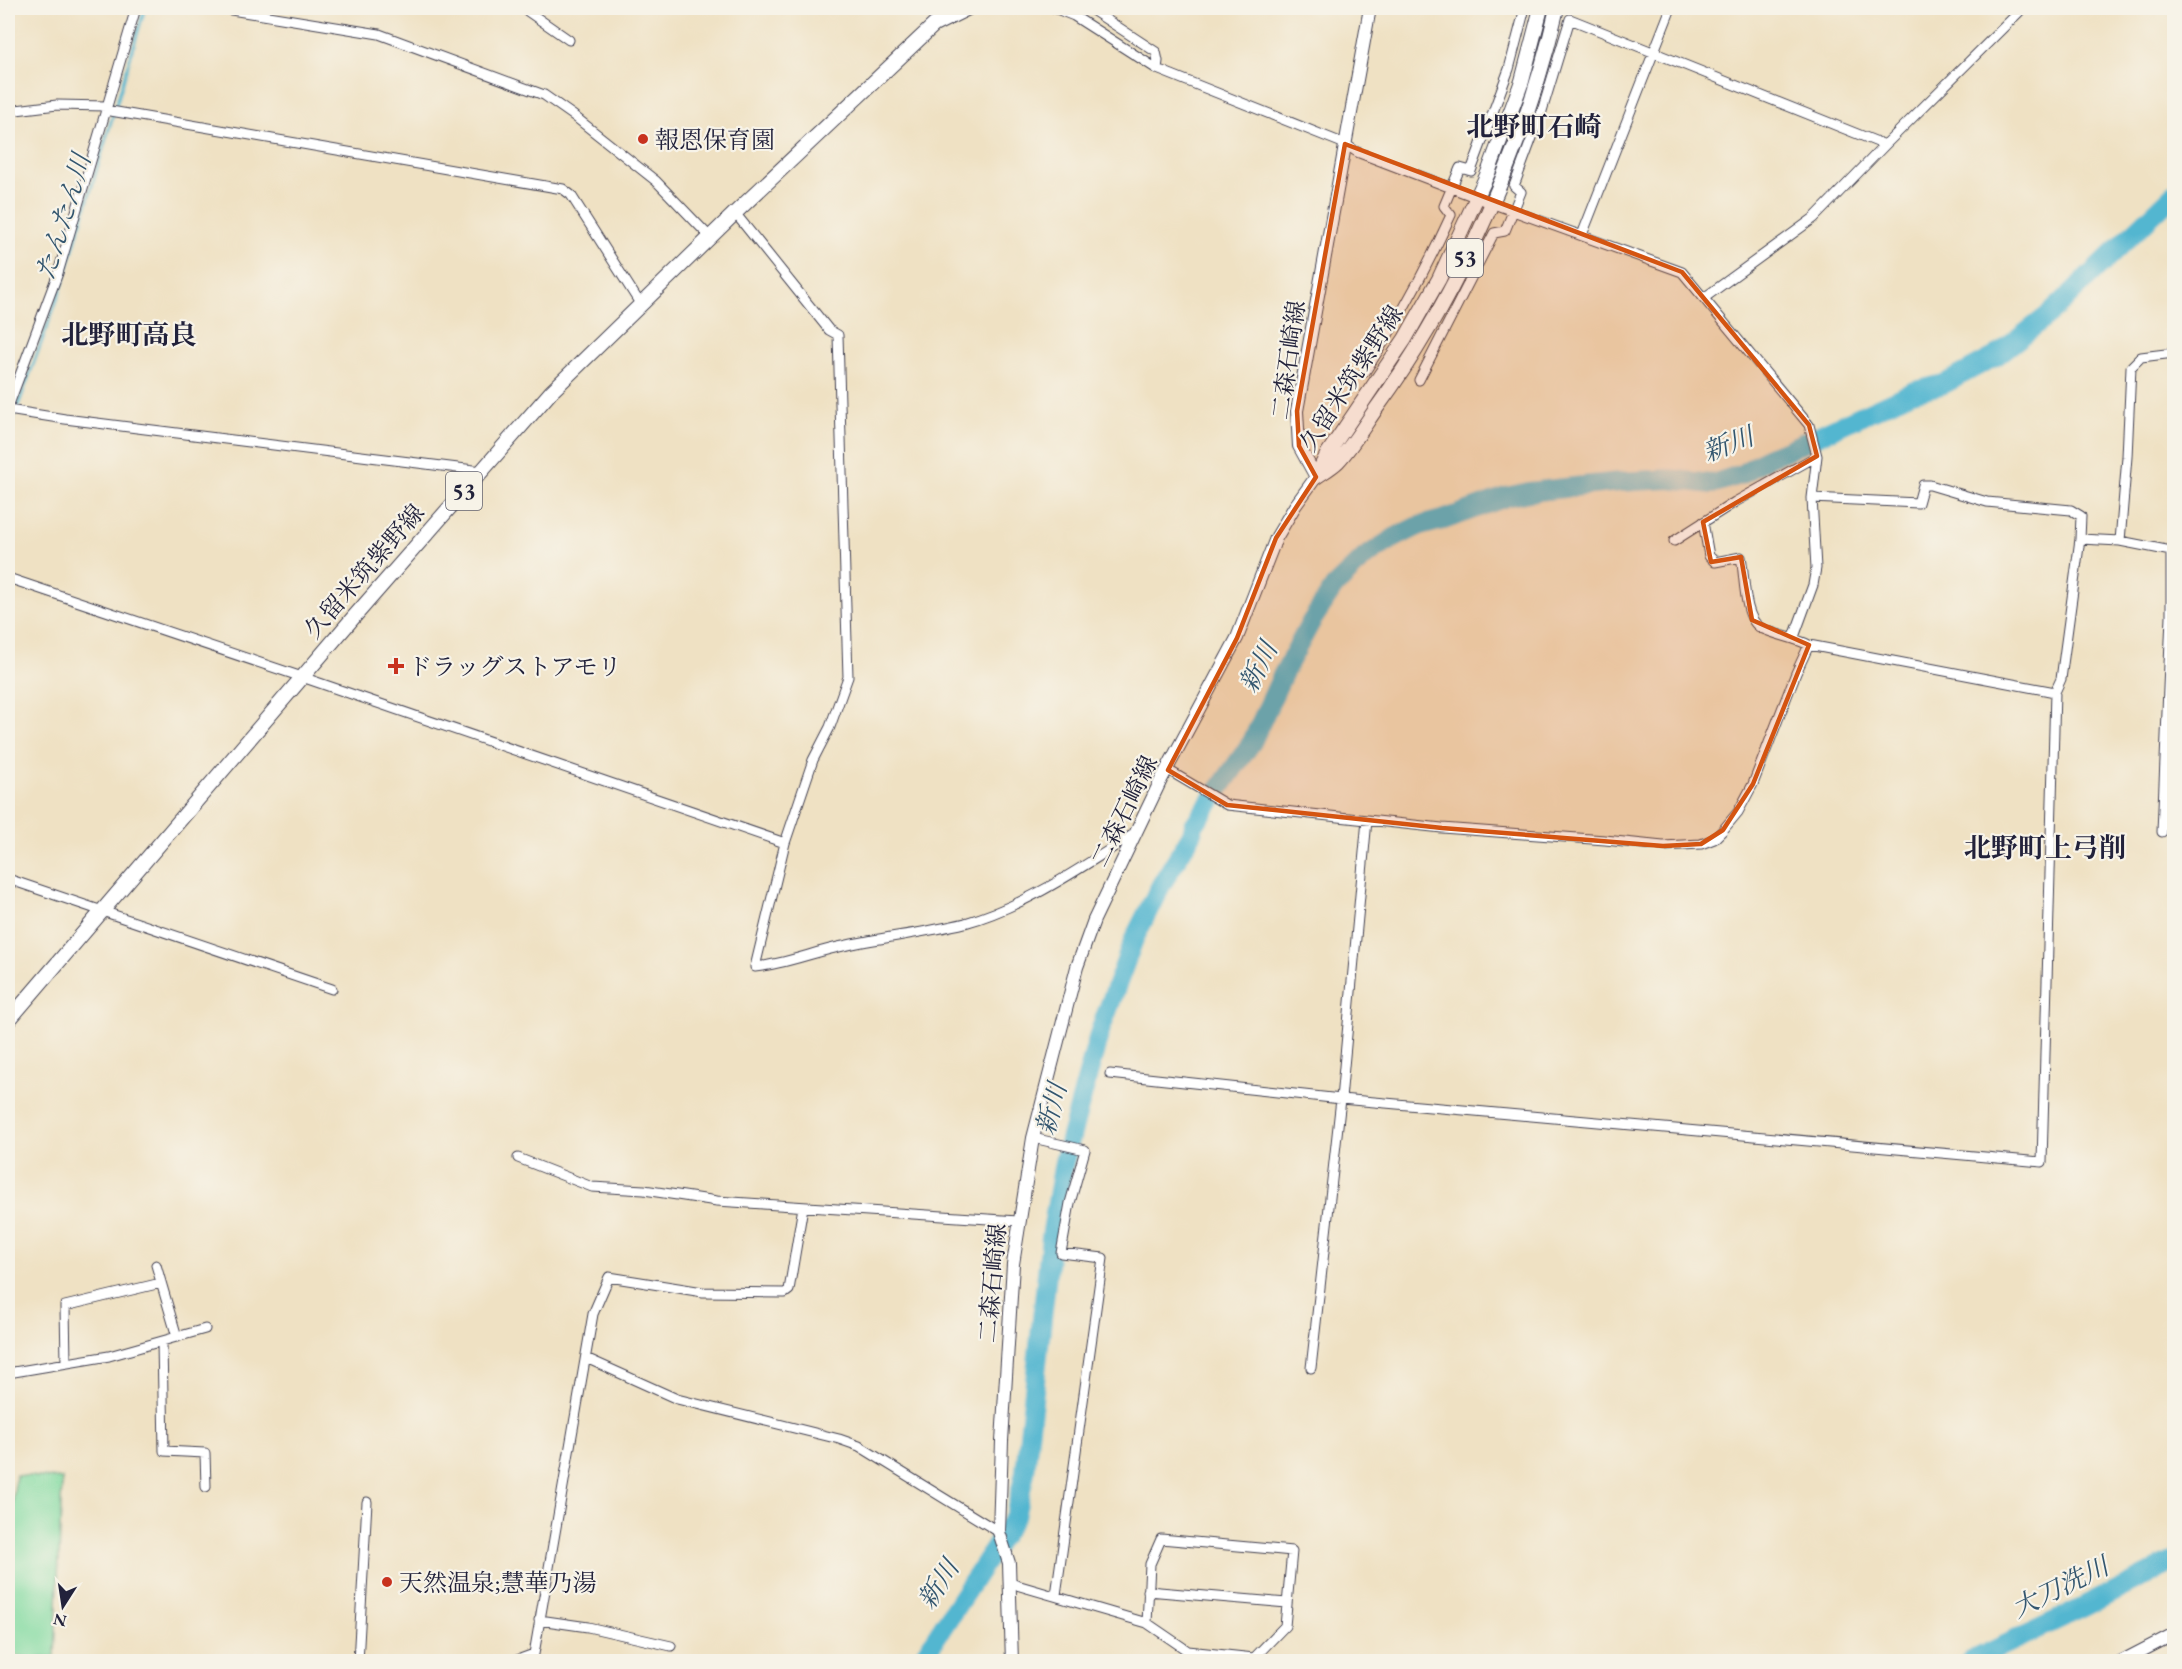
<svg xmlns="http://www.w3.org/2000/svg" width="2182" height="1669" viewBox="0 0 2182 1669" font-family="'EB Garamond','Noto Serif JP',serif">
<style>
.green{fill:#81daa0;stroke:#527e6e;stroke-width:1.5}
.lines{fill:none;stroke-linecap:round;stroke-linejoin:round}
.stream{stroke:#52b6d0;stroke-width:3}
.river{stroke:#52b6d0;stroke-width:20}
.street-casing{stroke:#413f4f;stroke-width:11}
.secondary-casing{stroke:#413f4f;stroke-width:14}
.primary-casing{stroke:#413f4f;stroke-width:16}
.street{stroke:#fff;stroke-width:9}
.secondary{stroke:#fff;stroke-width:12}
.primary{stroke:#fff;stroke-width:14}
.marked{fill:#d45411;fill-opacity:0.2;stroke:#d45411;stroke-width:4.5;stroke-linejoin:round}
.poi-dot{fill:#c8321e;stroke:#f7f3e8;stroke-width:2}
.labels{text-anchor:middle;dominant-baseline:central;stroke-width:4.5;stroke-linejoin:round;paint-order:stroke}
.shield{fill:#f7f3e8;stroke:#62616f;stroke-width:1.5}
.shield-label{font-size:22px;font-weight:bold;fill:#22223b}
.poi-label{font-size:24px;fill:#22223b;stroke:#f7f3e8;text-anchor:start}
.street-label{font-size:24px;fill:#22223b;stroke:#f7f3e8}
.water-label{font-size:26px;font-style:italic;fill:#33566f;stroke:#f7f3e8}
.quarter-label{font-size:27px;font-weight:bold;fill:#22223b;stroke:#f7f3e8}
</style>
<rect width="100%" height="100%" fill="#f7f3e8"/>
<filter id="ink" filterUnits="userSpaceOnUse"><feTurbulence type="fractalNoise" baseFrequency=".0167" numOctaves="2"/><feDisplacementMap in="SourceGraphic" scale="12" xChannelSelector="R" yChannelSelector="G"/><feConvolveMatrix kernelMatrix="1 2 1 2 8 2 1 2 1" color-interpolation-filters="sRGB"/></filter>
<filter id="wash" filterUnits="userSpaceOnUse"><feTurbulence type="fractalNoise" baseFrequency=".008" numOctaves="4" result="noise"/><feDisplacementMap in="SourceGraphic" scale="24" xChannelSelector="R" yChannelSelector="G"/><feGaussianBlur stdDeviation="1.35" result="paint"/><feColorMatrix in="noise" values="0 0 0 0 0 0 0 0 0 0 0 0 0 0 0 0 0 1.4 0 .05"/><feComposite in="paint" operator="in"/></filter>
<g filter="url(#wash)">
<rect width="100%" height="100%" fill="#efe1c3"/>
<path class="green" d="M16,1475L62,1479L55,1657L33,1659L8,1654V1542Z"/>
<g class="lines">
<path class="stream" d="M8,433L62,286L145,8"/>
<path class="river" d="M920,1662L1015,1516L1025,1472L1051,1237L1064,1162L1100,1031L1134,939L1161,885L1192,834L1194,825L1252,742L1283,674L1311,622L1334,587L1365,557L1394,538L1416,527L1446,519L1506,497L1529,492L1619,482L1669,479L1712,484L1742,474L1770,456L1785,451L1912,392L1944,384L1996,356L2050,314L2174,194
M1969,1662L2082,1608L2174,1561"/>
</g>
</g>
<g filter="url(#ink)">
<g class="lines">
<g class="street-casing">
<path id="street" d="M219,8L379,34L544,95L574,116L656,181L710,237
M523,8L569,40
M1054,8L1074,16L1157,69
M1089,8L1156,52L1158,61L1157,69L1345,144L1357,152L1491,203L1682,272L1809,425L1817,456L1812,498L1816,568L1813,585L1794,637
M105,110L563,189L571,195L641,305
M8,111L57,105L106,106
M735,213L829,330L838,335L848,677L830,727L813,760L785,843L755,967C786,964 813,952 843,946C883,937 925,933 965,923C1028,905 1080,868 1134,834
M1582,235L1671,8
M1704,298L1814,218L1885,145L2019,12L2021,8
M1365,372C1398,321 1426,270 1451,215L1444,206L1460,168L1471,171L1509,69L1525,8
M1419,380L1494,233L1505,231L1521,192L1514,186L1542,111L1570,19L1885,145
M8,407L58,273L136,8
M8,410L65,419L482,471
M1812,498L1918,503L1923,485H1930L1987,502L2071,510L2081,516L2080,539
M1703,522L1709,556L1715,562L1741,557C1745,575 1743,619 1761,628C1775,635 1793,637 1809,645L2055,692
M1674,541L1735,502L1817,456
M2120,541L2127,457L2131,367L2141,357L2174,353
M8,578L302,677L785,843
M1168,770L1227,805L1442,828L1605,840L1663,846L1701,844L1714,839L1723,830L1738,812L1753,784L1796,673L1809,645
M8,879L332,989
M1110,1074L1341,1099L2042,1162L2055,692L2061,679L2080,539L2120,541L2171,551V616L2162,832
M1033,1138L1085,1150L1070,1203L1061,1253L1103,1258L1056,1595
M518,1158L592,1187L644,1190L717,1201L1018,1221
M156,1265L177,1337
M162,1342L164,1451L205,1453L206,1487
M586,1358L677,1399L839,1439L859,1446L999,1532
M66,1363L65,1306L161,1283
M1311,1368L1341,1099L1367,820
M8,1373L109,1356L205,1329
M1010,1583L1147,1623L1188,1651L1254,1658L1285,1626L1292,1551L1161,1539L1150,1564L1147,1623
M1148,1591L1287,1603
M539,1620L588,1627L671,1646
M358,1662L367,1502
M512,1662L534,1654L593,1314L609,1277L703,1292L785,1293L789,1290L803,1207"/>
</g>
<g class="secondary-casing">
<path id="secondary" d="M1012,1662L1009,1563L999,1532L1002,1441L1013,1264L1033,1138L1077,967L1094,920L1161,780L1237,638L1276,538L1295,506L1316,477L1299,446L1297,411L1370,8
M2120,1662L2174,1634"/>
</g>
<g class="primary-casing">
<path id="primary" d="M1318,473L1328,453L1405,339L1439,279L1488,173L1522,81L1541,8
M1316,477C1323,472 1332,467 1338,461C1353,445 1365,424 1378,406C1459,295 1527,141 1557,8
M8,1021L353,618L551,392L735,213L934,25L968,8"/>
</g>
<use href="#street" class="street"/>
<use href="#secondary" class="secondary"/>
<use href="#primary" class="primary"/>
</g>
</g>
<path class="marked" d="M1345,144L1682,272L1809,425L1817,456L1703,522L1711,562L1741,557L1752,620L1809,645L1753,784L1723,830L1701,844L1663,846L1442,828L1227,805L1168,770L1237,638L1276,538L1316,477L1299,446L1297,411Z"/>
<g class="poi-dot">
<circle cx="643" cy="139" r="6"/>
<path d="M393 657h6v6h6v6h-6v6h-6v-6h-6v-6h6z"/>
<circle cx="387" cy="1582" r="6"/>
</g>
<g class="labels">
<g class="shield">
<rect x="1447" y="239" width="36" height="38" rx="4.5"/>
<rect x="446" y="472" width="36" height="38" rx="4.5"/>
</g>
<g class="shield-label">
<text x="1465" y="258">53</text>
<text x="464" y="491">53</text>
</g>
<g class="poi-label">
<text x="655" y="139">報恩保育園</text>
<text x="408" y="666">ドラッグストアモリ</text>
<text x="399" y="1582">天然温泉;慧華乃湯</text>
</g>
<g class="street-label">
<text transform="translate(1288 360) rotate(-82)">二森石崎線</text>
<text transform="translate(1351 378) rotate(-57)">久留米筑紫野線</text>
<text transform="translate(364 571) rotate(-49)">久留米筑紫野線</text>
<text transform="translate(1124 811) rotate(-64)">二森石崎線</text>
<text transform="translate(992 1283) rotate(-85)">二森石崎線</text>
</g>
<g class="water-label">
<text transform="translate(63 217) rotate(-73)">たんたん川</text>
<text transform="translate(1728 444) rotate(-21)">新川</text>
<text transform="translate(1258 667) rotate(-63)">新川</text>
<text transform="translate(1051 1109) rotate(-75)">新川</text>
<text transform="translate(938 1584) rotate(-57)">新川</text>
<text transform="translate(2060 1587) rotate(-26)">大刀洗川</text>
</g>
<g class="quarter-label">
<text x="1534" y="126">北野町石崎</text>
<text x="129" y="334">北野町高良</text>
<text x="2045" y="847">北野町上弓削</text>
</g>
</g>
<rect width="2182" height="1669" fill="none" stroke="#f7f3e8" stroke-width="30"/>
<g transform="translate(63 1606) rotate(192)" stroke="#f7f3e8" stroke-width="4.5" paint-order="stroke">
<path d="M0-4.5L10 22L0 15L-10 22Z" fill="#22223b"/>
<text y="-9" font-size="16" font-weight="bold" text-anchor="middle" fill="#22223b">N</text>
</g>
</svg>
